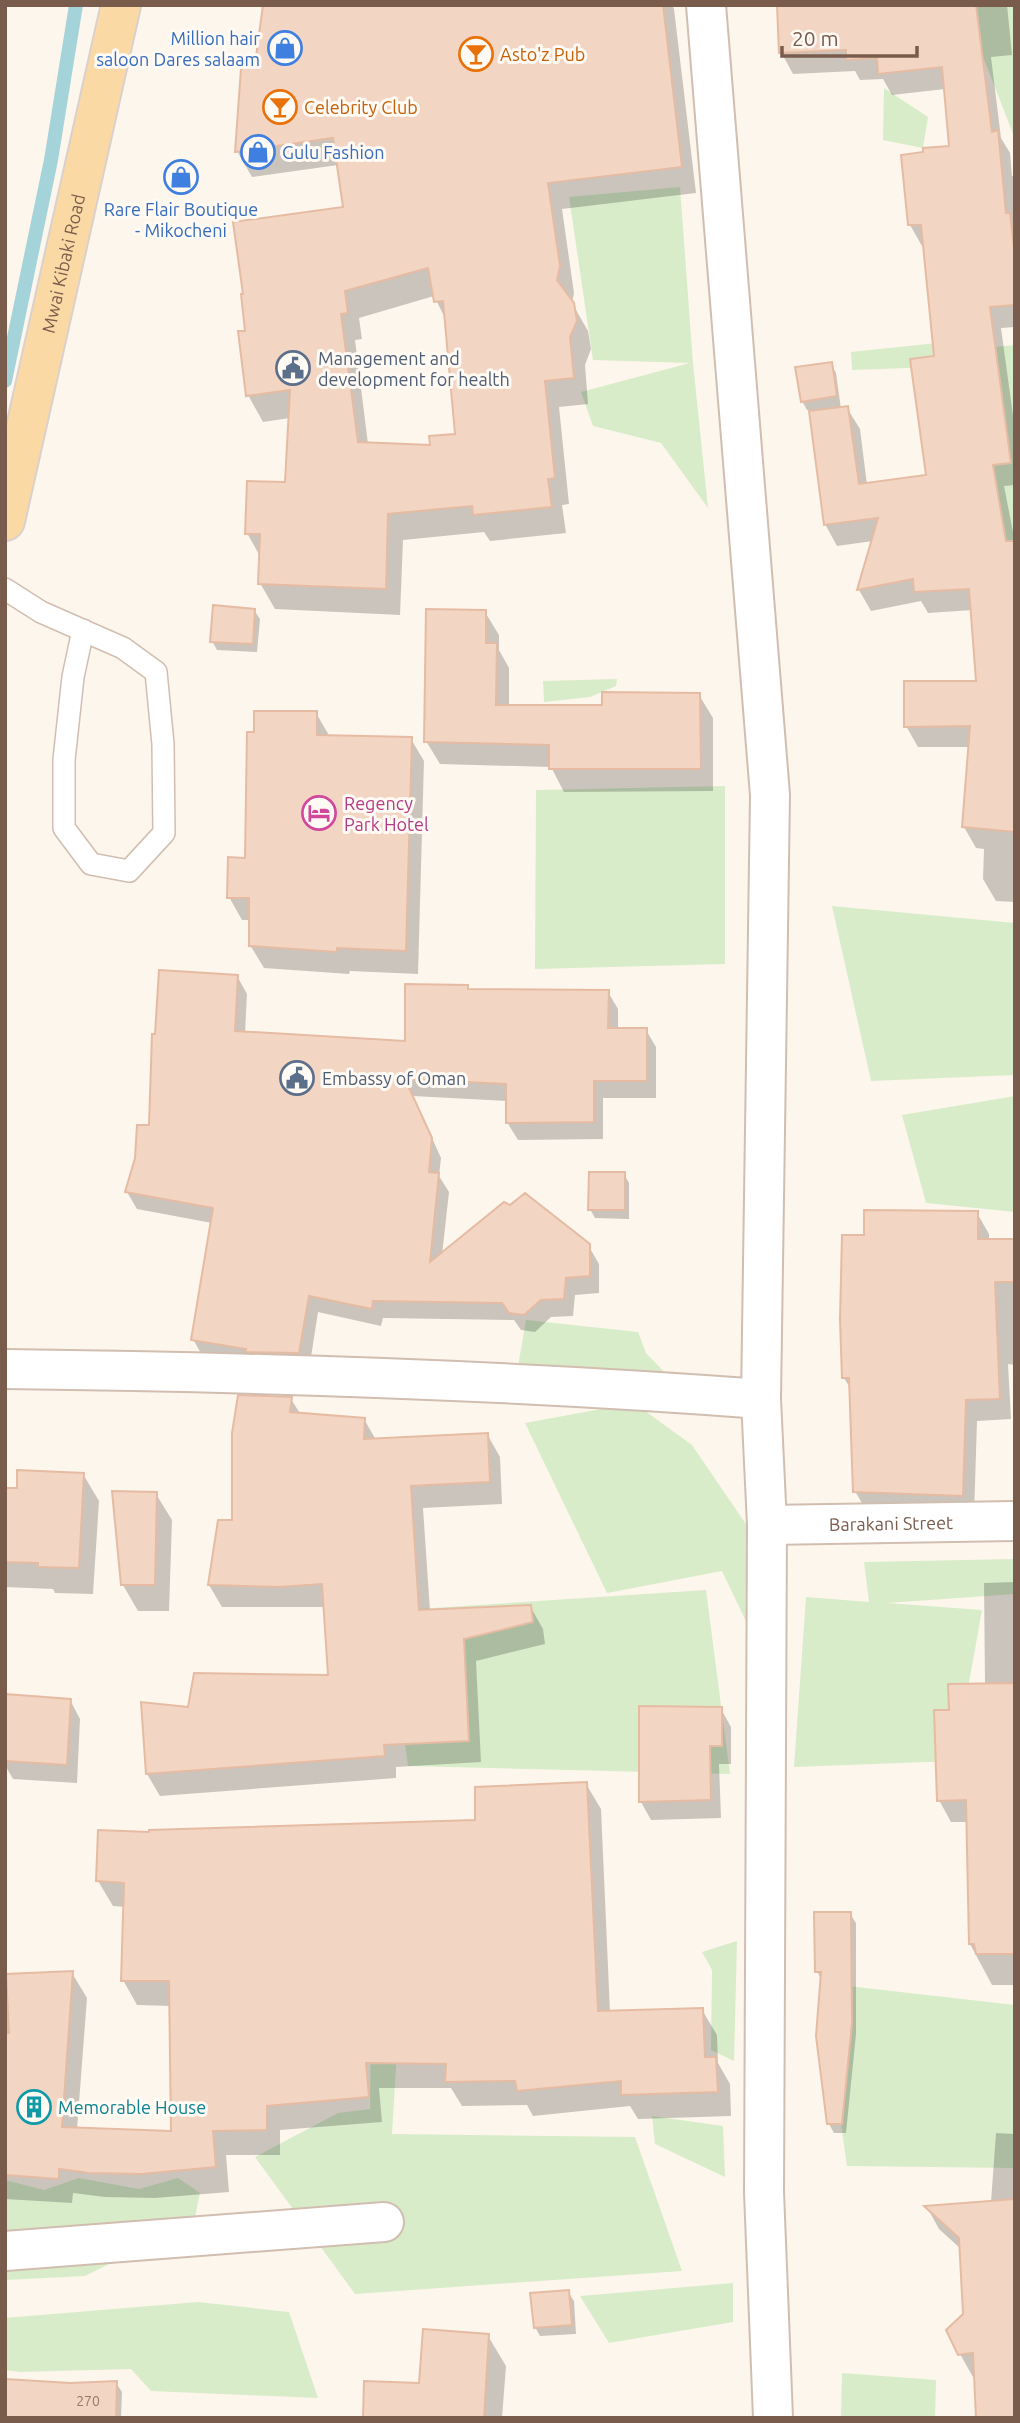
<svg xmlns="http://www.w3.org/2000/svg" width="1020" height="2423" viewBox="0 0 1020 2423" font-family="Ubuntu,sans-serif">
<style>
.green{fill:#d8ecc9}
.shadow{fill:#0003;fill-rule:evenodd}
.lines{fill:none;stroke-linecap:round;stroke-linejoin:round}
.stream{stroke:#a5d3da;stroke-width:14}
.building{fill:#f3d5c3;stroke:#e6bba3;stroke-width:2;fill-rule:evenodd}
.service-casing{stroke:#d1beb0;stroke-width:24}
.minor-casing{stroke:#d1beb0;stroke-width:42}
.primary-casing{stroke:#dad1cd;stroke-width:42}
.service{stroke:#fff;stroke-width:21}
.minor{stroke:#fff;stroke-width:38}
.primary{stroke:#fbd9a5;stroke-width:38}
.labels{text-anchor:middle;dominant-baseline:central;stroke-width:6;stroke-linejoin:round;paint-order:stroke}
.number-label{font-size:14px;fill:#987a6a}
.shop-label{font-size:18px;fill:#366cbe;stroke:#fffaf3;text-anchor:end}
.food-label{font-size:18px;fill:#c56008;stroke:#fffaf3;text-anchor:start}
.street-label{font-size:18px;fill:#7a5c4d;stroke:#fffaf3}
.service-label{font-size:18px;fill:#4e5e75;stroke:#fffaf3;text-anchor:start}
.hotel-label{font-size:18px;fill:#b23c85;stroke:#fffaf3;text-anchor:start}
.culture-label{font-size:18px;fill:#0d838f;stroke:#fffaf3;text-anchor:start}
</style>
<rect width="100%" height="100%" fill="#fdf6ec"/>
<path class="green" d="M963,5H1015V139Z
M884,88L928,117L923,148L883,140Z
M680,187L693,363L708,508L661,443L593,426L581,392L690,363L593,360L569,197Z
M937,343L935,367L852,370L851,352Z
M1015,345V540L977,543L962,350Z
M617,679L616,686L590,697L544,702L543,681Z
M725,786V964L535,969L536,790Z
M832,906L1015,923V1075L871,1081Z
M1015,1096V1212L926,1203L902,1115Z
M526,1320L638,1332L646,1353L669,1377L516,1378Z
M634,1403L692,1445L750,1530L754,1638L722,1571L607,1593L525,1423Z
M1015,1559V1594L887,1603L982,1610L955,1761L794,1767L806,1597L869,1602L864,1562Z
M706,1590L730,1774L408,1766L387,1611Z
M737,1941L734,2061L711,2050L712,1970L702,1952Z
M821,1983L1015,2005V2168L847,2166Z
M371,2016L399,2017L392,2134L635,2137L682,2271L355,2294L255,2157L338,2113L370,2109Z
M652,2116L723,2126L725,2177L655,2144Z
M79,2178L139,2189L178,2178L200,2193L194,2222L85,2276L5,2280V2180L44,2190Z
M733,2283V2322L609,2343L580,2296Z
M198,2302L289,2312L318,2398L151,2391L131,2369L20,2372L5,2370V2318Z
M842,2373L936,2380L935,2418H841Z"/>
<path class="shadow" d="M264,5H672L674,9L696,193L562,209L574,293L572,303L588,331L591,349L585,365L588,404L559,407L569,504L562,505L566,533L490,541L484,532L403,540L400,615L275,609L260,583L261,558L247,533L287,483L290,418L263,422L248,395L247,332L345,209L338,165L252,177L237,151L258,59ZM434,296L446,320L457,435L432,447L368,444L355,340L362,339L359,318Z
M778,5H1007L1012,55L991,57L1001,138L1010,153L1012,176H1015V327L1001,328L1015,430V485L1004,486L1015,542V902L996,901L983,879L984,849L976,848L964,827L971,747H918L906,726L978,682L973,610L928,613L921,601L871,611L859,590L873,541L837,546L825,524L810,410H807L802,401L831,364L836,373L841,409L847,408L860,429L867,485L928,477L935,358L925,246H922L910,225L951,147L945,89L892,95L883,79L860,80L855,71L793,74L781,52Z
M254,610L260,619L257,652L217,650L212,641Z
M485,612L499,635V650L509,668V706H604L699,695L713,718V791L564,792L551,767L440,764L426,741Z
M316,713L330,737L411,739L424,761L418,974L350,971L349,974L264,968L250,945L251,920H242L229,897L247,860L256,734Z
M237,976L247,994L245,1034L406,1043L467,987L469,991L608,992L618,1009V1030H646L656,1047V1098H603V1139L518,1140L507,1122V1101L413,1096L441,1158L439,1176L449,1192L442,1255L588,1245L599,1264V1293L575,1295L573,1316L551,1317L535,1332L521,1330L514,1320L383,1318L381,1326L318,1312L309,1370L203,1357L193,1339L212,1223L137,1209L127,1192L151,1127Z
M624,1174L629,1183V1219L595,1218L590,1209Z
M977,1213L989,1234V1241H1015V1365L1008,1364L1011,1419L977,1421L974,1516L867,1512L855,1491L851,1389L844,1378L866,1237Z
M291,1399L301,1415L364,1419L376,1440L487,1434L500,1457L502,1504L423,1508L430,1611L530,1606L543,1629L545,1644L476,1661L481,1762L396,1767V1778L160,1796L147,1774L190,1709L330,1677L325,1607H222L209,1585L234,1522Z
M83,1474L99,1501L93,1594L55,1593L53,1589L5,1587V1490H19Z
M156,1494L172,1520L169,1611H138L123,1585Z
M1015,1582V1985H992L970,1944L968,1822H951L939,1800L951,1711L985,1685L984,1583Z
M70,1700L80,1719L77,1783L13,1779L5,1765V1719Z
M721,1709L731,1727V1764H719L721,1818L651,1820L641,1802Z
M586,1784L601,1809L610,2012L702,2010L717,2035L718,2063L730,2084L731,2116L638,2119L630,2106L533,2116L527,2105L462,2106L451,2088H379L382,2122L280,2130V2155H226L229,2192L155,2198L105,2197L73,2193L72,2203L5,2199V1976L72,1973L87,1998L77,2129L172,2133L171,2006L137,2005L123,1980L125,1907L113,1906L98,1881L151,1834L477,1822Z
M850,1914L856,1923V2034L846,2133H834L829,2124L822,1981L817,1971Z
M996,2133L1015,2134V2418L976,2377H973L960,2354L964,2315L961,2249L939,2229L927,2207L991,2202Z
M568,2292L574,2301L576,2334L540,2336L535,2327Z
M488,2336L506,2366L502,2418H365L421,2385Z
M116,2383L122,2392L121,2418H5L70,2385Z"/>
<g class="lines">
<path class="stream" d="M5,381L51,160L76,5"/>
</g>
<path class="building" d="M263,5H663L682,167L548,183L560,266L557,280L574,303L577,321L570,337L574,378L545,381L555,478L548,479L552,507L473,515L472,506L388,514L386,589L258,584L260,534H245L247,481L285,482L290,390L246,396L238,331H245L241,294H243L233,222L343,207L333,138L235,152L242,55L256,57ZM428,268L434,302L443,301L455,434L429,436L430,445L358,442L341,314L348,313L345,291Z
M777,5H976L992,132L998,130L1006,213H1010L1015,257V305L990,307L1011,463L993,465L1006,541H1015V832L962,827L970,726L904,727V681H976L969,589L914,592L913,579L857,590L878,518L824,525L809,411L848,406L859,484L926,475L910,359L934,356L921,225H908L901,155L923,152V148L949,146L942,67L878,74L877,58L846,60V50L779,53Z
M832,362L837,396L801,402L795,367Z
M213,605L255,609L253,644L210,642Z
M426,609L486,610V643H497L496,705H602V692L700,693L701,769H549V745L424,742Z
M254,711H317V735L412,737L406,951L337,948V952L249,946V898H227L228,857L245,858L247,732H254Z
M159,970L238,975L235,1031L405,1041V984L468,985V989L609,990L608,1028H647V1081H594V1122L506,1123V1084L405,1079L432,1138L429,1172L439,1173L430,1262L504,1202L510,1205L525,1193L590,1244V1276L566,1278L564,1299L541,1300L524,1315L509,1313L502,1303L373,1301L372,1309L309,1296L299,1353L245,1352L246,1349L191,1340L213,1208L125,1192L135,1158L137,1125H149L152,1034H155Z
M589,1172H625V1210H588Z
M864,1210L978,1211V1239H1015V1282H995L1000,1399L966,1400L963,1496L853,1492L849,1378H842L840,1320L842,1235H864Z
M238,1395L292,1397L290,1412L365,1418L364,1439L488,1433L490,1482L411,1486L419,1610L531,1605L533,1622L464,1639L469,1741L384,1745L385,1756L146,1774L141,1702L188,1707L194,1673L328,1675L322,1584L278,1587L208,1585L218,1520H232V1433Z
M17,1470L84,1473L79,1568L38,1567V1563L5,1562V1488H17Z
M112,1491L157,1492L155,1585H121Z
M1015,1683V1954H976L974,1944H969L966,1800L937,1801L934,1710H949L948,1684Z
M5,1694L71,1699L67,1765L5,1761Z
M639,1706L722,1707V1746H710L711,1800L639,1802Z
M587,1782L598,2011L703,2008L705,2057H716L718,2092L621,2095V2081L517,2091L515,2081L445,2082L446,2064L366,2063L369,2097L267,2106V2130L213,2131L216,2167L141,2174L89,2173L59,2169V2179L5,2175V2033H9L6,1974L73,1971L62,2127L171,2131L169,1981H121L124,1883L96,1881L98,1830L149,1832V1830L475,1820V1787Z
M814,1912H851L852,2023L842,2124H827L816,2036L821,1972H815Z
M1015,2199V2418H976L973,2353L958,2355L946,2330L963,2314L959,2238L924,2206Z
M569,2290L572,2325L534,2328L530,2293Z
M423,2329L489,2334L484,2418H363L364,2381L419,2383Z
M5,2379L70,2383L117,2381L116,2418H5Z"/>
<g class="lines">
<g class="service-casing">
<path id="service" d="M5,589L41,612L123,648L156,672L163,744L164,833L129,871L91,864L64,828V760L73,677L83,630"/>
</g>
<g class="minor-casing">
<g id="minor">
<path d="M706,5L770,795L761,1399L767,1525L764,2192L773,2418"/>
<path d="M5,1369C257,1372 510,1380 761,1399"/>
<path id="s1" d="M767,1525L1015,1521"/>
<path d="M5,2251L384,2222"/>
</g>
</g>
<g class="primary-casing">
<g id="primary">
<path id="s2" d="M5,521L121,5"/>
</g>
</g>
<use href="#service" class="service"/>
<use href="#minor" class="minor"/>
<use href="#primary" class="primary"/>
</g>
<defs>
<g id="shop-ring" transform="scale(1.75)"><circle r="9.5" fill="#fffaf3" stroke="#3f7fe0" stroke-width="1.5"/><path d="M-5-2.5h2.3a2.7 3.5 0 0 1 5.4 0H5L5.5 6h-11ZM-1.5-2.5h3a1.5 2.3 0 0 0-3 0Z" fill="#3f7fe0"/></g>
<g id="bar-ring" transform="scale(1.75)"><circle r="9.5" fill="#fffaf3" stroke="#e8710a" stroke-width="1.5"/><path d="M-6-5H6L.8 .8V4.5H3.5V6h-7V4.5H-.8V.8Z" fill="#e8710a"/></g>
<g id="civic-ring" transform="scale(1.75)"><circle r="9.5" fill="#fffaf3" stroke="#5c6f8a" stroke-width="1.5"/><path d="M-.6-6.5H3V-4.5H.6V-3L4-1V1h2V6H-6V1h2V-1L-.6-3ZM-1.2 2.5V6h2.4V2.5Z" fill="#5c6f8a"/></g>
<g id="hotel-ring" transform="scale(1.75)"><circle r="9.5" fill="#fffaf3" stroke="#d1479c" stroke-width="1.5"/><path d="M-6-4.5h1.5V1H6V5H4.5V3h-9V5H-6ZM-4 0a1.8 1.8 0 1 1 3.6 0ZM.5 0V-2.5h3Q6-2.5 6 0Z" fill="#d1479c"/></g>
<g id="building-ring" transform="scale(1.75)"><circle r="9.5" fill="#fffaf3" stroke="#0f9aa8" stroke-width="1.5"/><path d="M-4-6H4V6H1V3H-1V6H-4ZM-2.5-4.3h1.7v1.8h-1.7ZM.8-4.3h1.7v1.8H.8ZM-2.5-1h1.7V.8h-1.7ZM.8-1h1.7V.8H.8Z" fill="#0f9aa8"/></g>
</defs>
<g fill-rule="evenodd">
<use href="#shop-ring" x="285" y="48"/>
<use href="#bar-ring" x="476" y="54"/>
<use href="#bar-ring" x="280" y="107"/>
<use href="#shop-ring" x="258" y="152"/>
<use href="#shop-ring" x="181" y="177"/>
<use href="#civic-ring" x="293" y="368"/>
<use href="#hotel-ring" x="319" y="813"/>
<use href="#civic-ring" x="297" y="1078"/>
<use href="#building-ring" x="34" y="2107"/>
</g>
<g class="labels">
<g class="number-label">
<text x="88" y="2401">270</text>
</g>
<g class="shop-label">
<text x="260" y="38">Million hair<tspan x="260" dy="21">saloon Dares salaam</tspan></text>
<text x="282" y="152" text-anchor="start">Gulu Fashion</text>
<text x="181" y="209" text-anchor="middle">Rare Flair Boutique<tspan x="181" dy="21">- Mikocheni</tspan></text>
</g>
<g class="food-label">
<text x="500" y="54">Asto'z Pub</text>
<text x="304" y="107">Celebrity Club</text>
</g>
<g class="street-label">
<text stroke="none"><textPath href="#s2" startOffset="264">Mwai Kibaki Road</textPath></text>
<text stroke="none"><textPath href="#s1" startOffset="124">Barakani Street</textPath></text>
</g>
<g class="service-label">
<text x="318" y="358">Management and<tspan x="318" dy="21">development for health</tspan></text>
<text x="322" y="1078">Embassy of Oman</text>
</g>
<g class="hotel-label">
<text x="344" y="803">Regency<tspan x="344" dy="21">Park Hotel</tspan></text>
</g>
<g class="culture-label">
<text x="58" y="2107">Memorable House</text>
</g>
</g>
<rect width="1020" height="2423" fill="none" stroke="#7a5c4d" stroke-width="14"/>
<path d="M782 46v10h135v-10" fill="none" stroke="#7a5c4d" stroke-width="3.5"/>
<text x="792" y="46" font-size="21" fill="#7a5c4d" stroke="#fffaf3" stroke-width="5" paint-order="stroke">20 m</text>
</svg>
